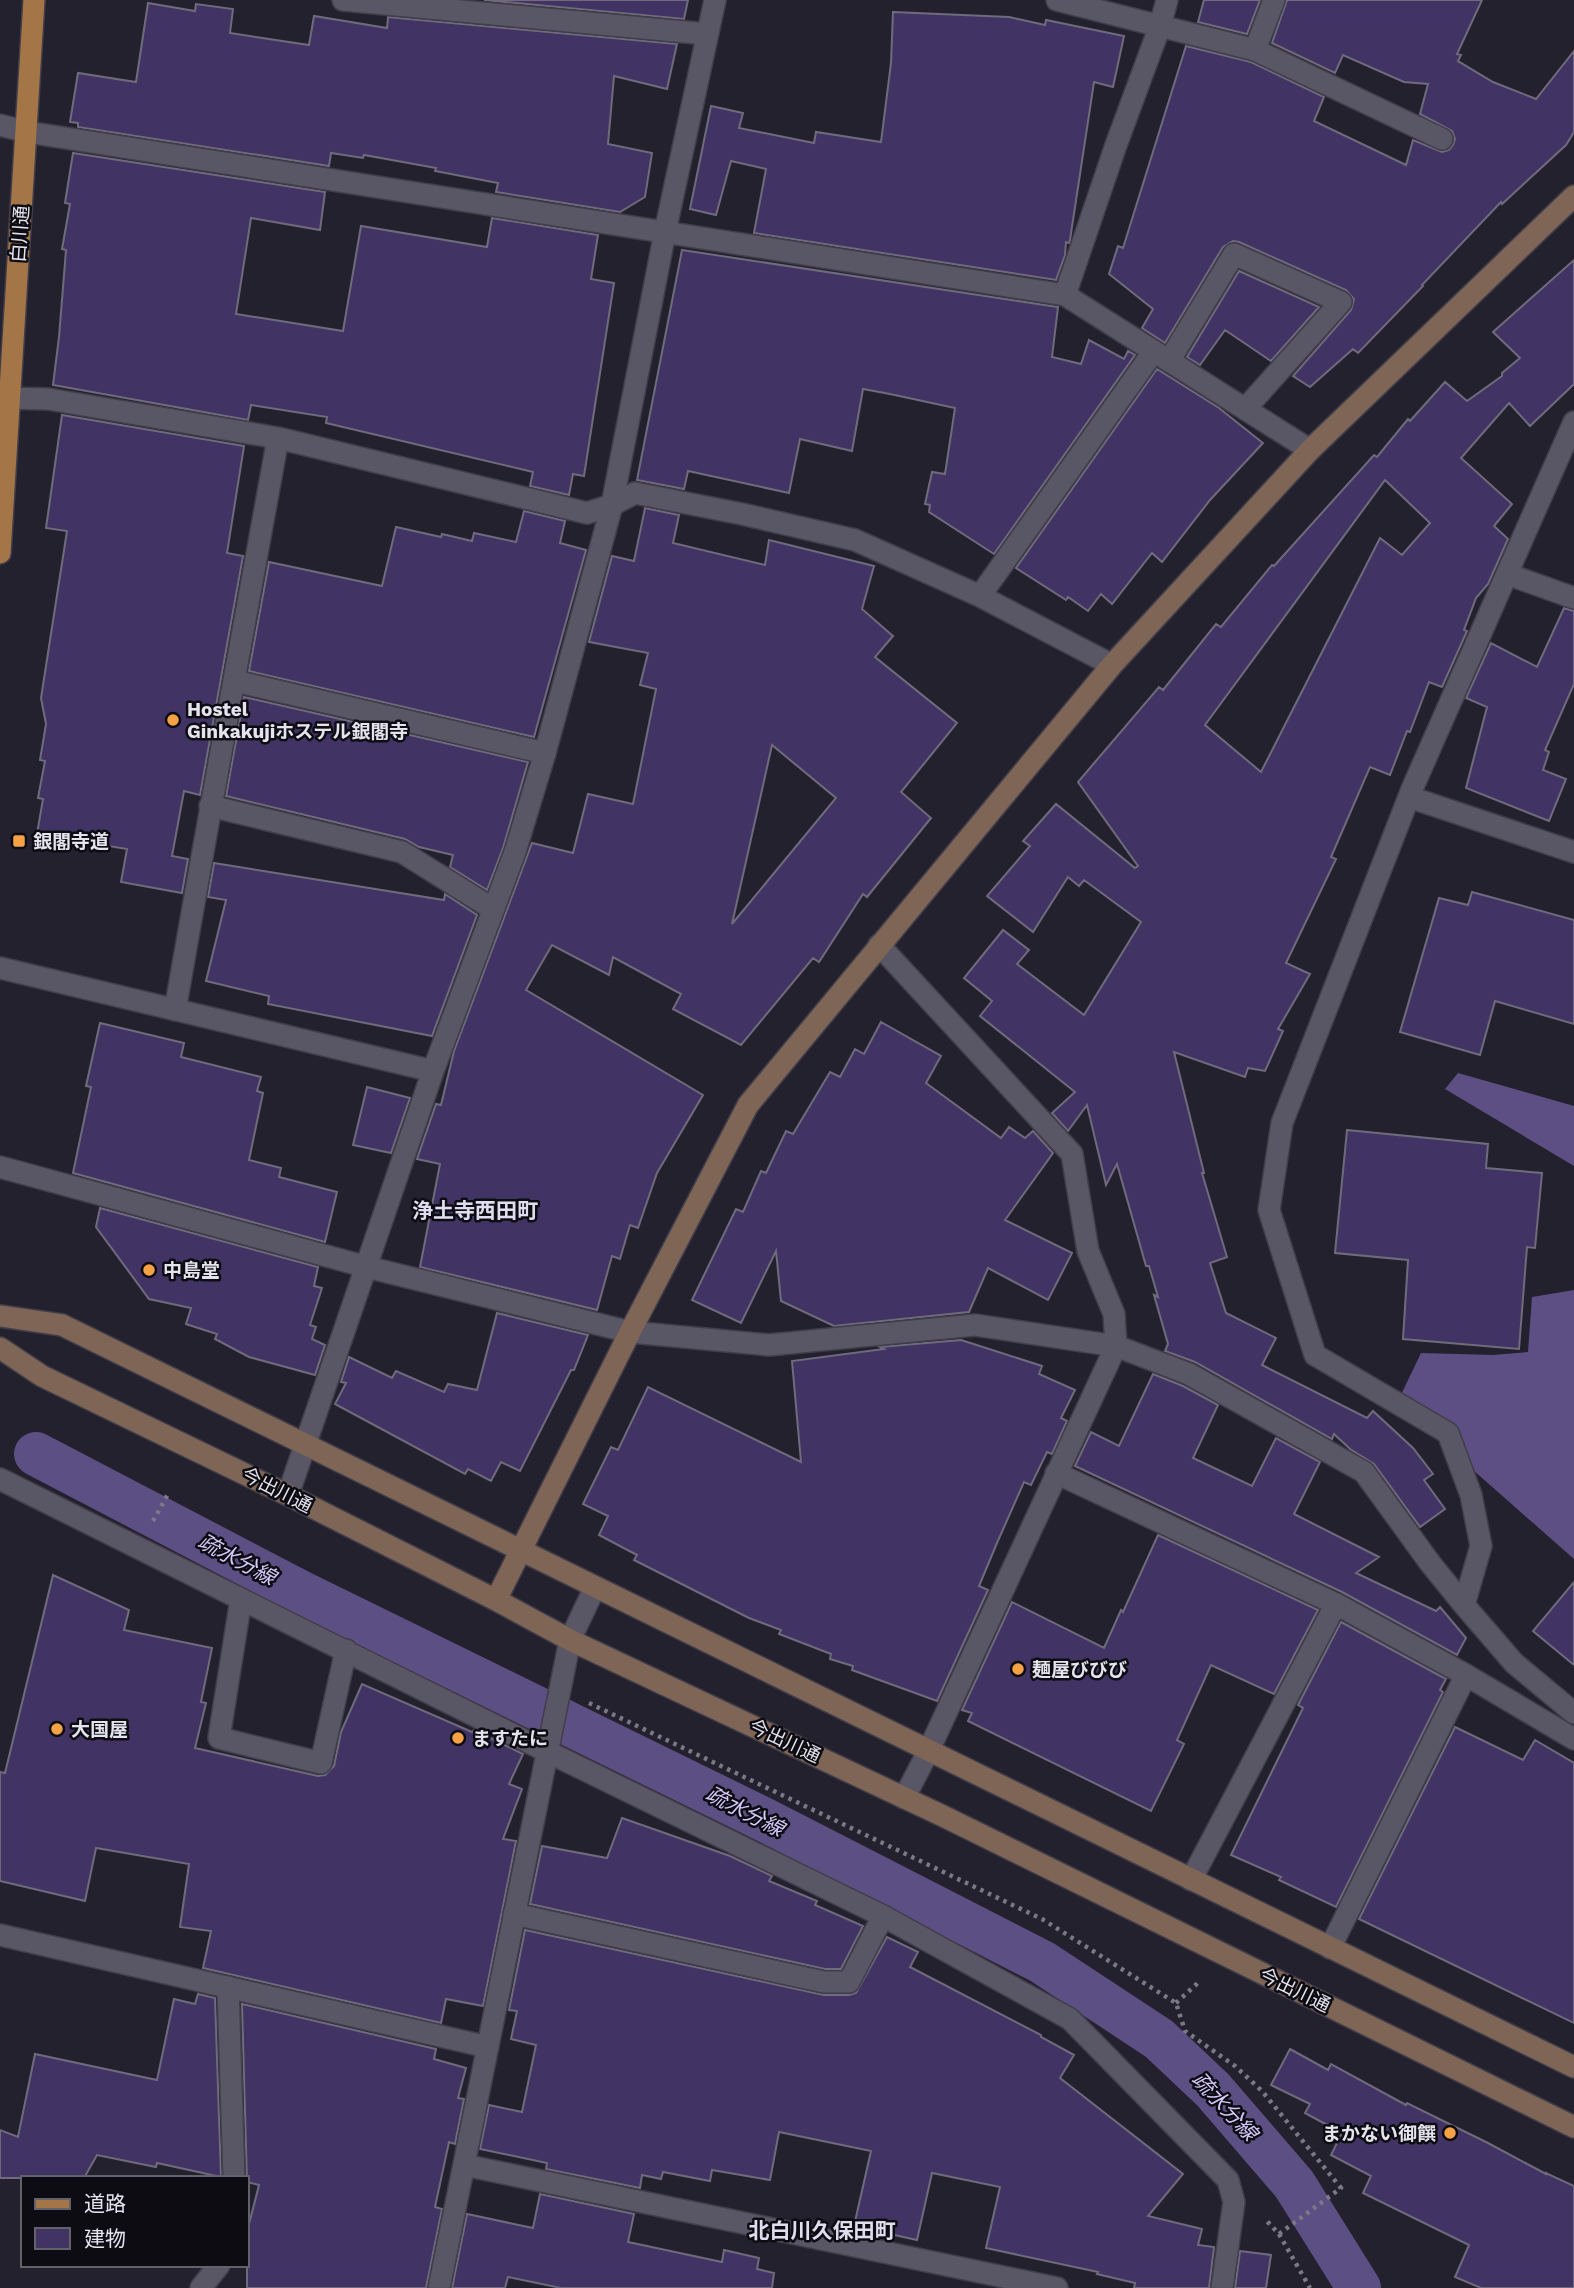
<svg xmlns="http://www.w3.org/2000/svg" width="1574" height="2288" viewBox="0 0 1574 2288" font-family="'Work Sans','Noto Sans JP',sans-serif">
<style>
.forest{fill:#5d4f83}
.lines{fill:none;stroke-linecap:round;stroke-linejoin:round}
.canal{stroke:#5c4f83;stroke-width:44}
.building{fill:#413465;stroke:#6f6b7c;stroke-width:2;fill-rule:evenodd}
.lane-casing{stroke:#413e4a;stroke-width:24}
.street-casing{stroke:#413e4a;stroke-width:24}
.secondary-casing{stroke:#413e4a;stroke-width:24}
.primary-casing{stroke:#413e4a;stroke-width:24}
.path{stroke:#7b7985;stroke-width:4.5;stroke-dasharray:3.5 5;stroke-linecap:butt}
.lane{stroke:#595666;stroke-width:21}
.street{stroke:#595666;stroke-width:21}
.secondary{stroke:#7e6556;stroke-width:21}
.primary{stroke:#a47546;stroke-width:21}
.poi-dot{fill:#f5a246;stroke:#0d0c12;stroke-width:2.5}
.labels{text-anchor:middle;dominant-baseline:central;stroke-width:5;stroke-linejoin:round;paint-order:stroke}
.street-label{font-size:19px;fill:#e5e3ed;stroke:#0d0c12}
.poi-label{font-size:19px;font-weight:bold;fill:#e5e3ed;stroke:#0d0c12;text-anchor:start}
.neighbourhood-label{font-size:21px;font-weight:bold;fill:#e0ddef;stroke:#0d0c12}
.water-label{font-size:21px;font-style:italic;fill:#d3c9fa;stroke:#0d0c12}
</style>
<rect width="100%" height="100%" fill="#24212f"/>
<path class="forest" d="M1458,1073L1574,1106V1166L1445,1089Z
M1574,1290V1559L1397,1403L1421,1353L1493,1355L1528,1352L1532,1297Z"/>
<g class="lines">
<path class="canal" d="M36,1454L300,1592L765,1820L1042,1962L1159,2039L1213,2090L1294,2184L1359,2288"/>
</g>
<path class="building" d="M484,0H688L684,19Z
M1204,0H1260L1247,34L1198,22Z
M1287,0H1482L1457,54L1461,55L1458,61L1493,82L1536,99L1574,51V132L1566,145L1502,204L1501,202L1422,285L1423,286L1358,353L1353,349L1310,387L1293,376L1351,310L1354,299L1346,290L1239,242L1233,241L1223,247L1165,343L1142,328L1153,309L1109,274L1118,246L1123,248L1186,46L1251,62L1324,97L1314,121L1406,165L1413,140L1442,152L1449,150L1453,145L1455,139L1452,131L1420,114L1428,84L1404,82L1343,55L1335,73L1272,43Z
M148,3L195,11L196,4L233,9L230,33L309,45L314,16L387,28L388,17L677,44L667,89L614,76L608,144L652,153L645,197L620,212L496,192L498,183L435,171L436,168L364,155L363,158L331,153L329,166L78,127V123L70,122L78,73L136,82Z
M893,12L1009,17L1045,25L1046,20L1124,36L1113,87L1094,82L1070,240L1069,243L1066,242L1065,255L1056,280L754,233L766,169L731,161L716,215L690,209L711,106L743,113L739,128L814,143L816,132L881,142L891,63Z
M73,153L325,192L320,230L251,218L236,314L343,331L361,226L487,247L492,218L598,235L591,279L614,283L584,476L573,474L569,495L530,486L533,472L326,423L327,417L251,405L248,420L53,385L59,337L66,250L62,249L70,204L65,203Z
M682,250L1058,307L1052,357L1081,364L1089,340L1124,359L1128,351L1135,355L994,554L929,512L930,505L925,504L932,472L945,474L955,408L890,394L863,389L852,451L800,439L789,493L688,471L684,489L637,480Z
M1574,260V384L1530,426L1509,403L1461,458L1512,504L1494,526L1508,539L1488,584L1476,598L1464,630L1467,631L1442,687L1429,682L1410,732L1407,731L1390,775L1370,767L1331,857L1336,859L1286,963L1310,974L1278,1029L1283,1031L1265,1071L1248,1068L1245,1077L1174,1052L1204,1173H1202L1227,1257L1210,1263L1226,1313L1276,1338L1262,1365L1367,1418L1373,1411L1413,1448L1433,1474L1424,1480L1445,1509L1420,1527L1374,1464L1350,1449L1334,1434L1332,1439L1195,1362L1165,1351L1168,1344L1154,1295L1158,1297L1149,1266H1146L1117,1164L1106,1185L1087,1105L1068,1131L1052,1113L1075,1092L980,1016L992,1001L964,978L1003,930L1029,950L1017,964L1084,1015L1141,922L1084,880L1079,886L1068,877L1033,932L987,896L1030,846L1023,841L1056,804L1135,868L1138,866L1078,782L1159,687L1163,690L1216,624L1221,627L1272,565L1274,566L1374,455L1377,457L1408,419L1410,421L1445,382L1467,401L1502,376V373L1520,358L1493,332ZM1385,480L1430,523L1402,555L1380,538L1261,772L1205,725Z
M1239,271L1319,307L1271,361L1225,330L1200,365L1187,357Z
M1157,369L1219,408L1263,443L1210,500L1162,562L1152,553L1112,604L1101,594L1088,611L1068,597L1066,600L1016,568Z
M62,415L244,446L227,553L243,556L200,795L184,791L172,856L188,859L182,893L121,882L127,849L37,834L43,799L38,798L45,761L40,760L46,724L41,698L67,531L46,528Z
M645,508L679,515L673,543L765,565L769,540L874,566L862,609L893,636L875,657L957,723L901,792L931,818L867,897L863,894L819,962L813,958L741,1045L673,1009L681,994L613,957L609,975L552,945L526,990L703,1095L657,1173L638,1228L630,1225L620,1259L612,1256L597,1310L420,1267L440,1164L417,1159L436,1104L441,1105L454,1051L532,843L573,853L588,794L633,804L656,689L640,685L648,653L589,642L612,556L634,561ZM772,745L836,798L732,924Z
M524,511L565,521L560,543L586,550L534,737L249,671L269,562L382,586L396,527L441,537L442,534L472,541L474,533L516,542Z
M1564,608L1574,611V684L1545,750L1549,752L1543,770L1566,779L1549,821L1466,788L1487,707L1466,698L1491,643L1537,667Z
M244,697L528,762L503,848L487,890L450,867L453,855L419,847L405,839L226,796Z
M214,863L444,900L445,894L477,915L432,1036L268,1004L269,996L206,981L226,900L208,897Z
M1472,892L1574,920V1024L1495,1001L1480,1055L1400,1032L1439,898L1468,905Z
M881,1022L941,1056L926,1083L1001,1138L1009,1127L1025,1138L1033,1131L1053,1153L1005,1220L1072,1253L1048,1300L988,1268L969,1312L834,1326L781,1301L776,1251L741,1323L692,1300L736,1209L743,1212L761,1171L766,1173L786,1131L793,1134L830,1072L840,1077L855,1049L864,1054Z
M100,1023L184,1043L181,1057L261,1077L257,1091L263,1093L249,1160L281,1168L279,1177L337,1192L325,1242L73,1173L91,1087L86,1086Z
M367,1087L410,1098L391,1153L353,1145Z
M1347,1130L1488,1144L1486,1168L1542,1173L1535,1248L1527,1247L1519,1349L1403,1339L1408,1260L1335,1253Z
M100,1208L318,1267L314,1286L322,1288L310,1325L316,1327L312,1339L325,1345L315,1375L249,1357L215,1339L217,1334L186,1324L191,1308L149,1299L96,1227Z
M497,1313L588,1335L574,1370H571L520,1471L501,1462L491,1481L468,1469L465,1474L335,1404L346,1383L341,1382L349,1357L392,1378L396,1371L444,1392L448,1384L477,1390Z
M961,1340L1042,1366L1039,1374L1075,1390L1061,1418L1067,1421L1052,1454L1047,1452L1031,1485L1024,1482L997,1543L979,1586L988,1590L937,1701L852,1670L853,1666L830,1659L831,1654L779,1634L781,1630L749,1618L634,1560L637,1555L599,1535L608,1516L583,1504L611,1447L618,1450L648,1387L801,1462L792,1361L884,1349L880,1347Z
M1153,1374L1183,1386L1218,1405L1193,1458L1252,1486L1276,1438L1320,1462L1294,1514L1379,1557L1356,1573L1436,1611L1440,1607L1466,1638L1457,1655L1342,1592L1075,1466L1091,1432L1119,1446Z
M1158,1535L1318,1610L1274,1694L1211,1665L1177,1740L1184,1744L1151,1811L968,1721L972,1713L962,1710L1012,1602L1104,1648L1121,1610L1123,1612Z
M53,1575L129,1610L124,1630L212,1648L201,1702L206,1703L195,1748L318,1776L325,1775L334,1766L341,1732L362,1684L472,1732L474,1730L523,1754L509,1784L522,1789L503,1839L516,1841L483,2006L446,1999L441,2023L203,1968L211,1931L180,1927L189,1864L96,1848L85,1901L0,1881V1772L5,1773Z
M1574,1582V1665L1533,1631Z
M1341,1622L1446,1679L1440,1690L1443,1692L1336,1907L1279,1880L1281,1877L1231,1855L1303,1708L1298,1705Z
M1455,1727L1523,1760L1535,1740L1574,1763V2023L1359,1919Z
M622,1818L730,1856L772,1876L769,1881L817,1901L815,1905L863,1926L841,1969H825L530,1904L542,1846L607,1858Z
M525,1930L824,1995H849L856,1993L887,1937L918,1952L910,1967L1041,2035V2037L1074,2055L1060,2078L1183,2174L1148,2216L1202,2229L1198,2245L1214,2247L1209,2288H1134L1135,2283L1097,2274L1098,2272L986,2248L1000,2187L932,2173L917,2240L854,2226L871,2151L779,2132L770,2180L712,2170L710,2181L663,2172L661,2179L642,2175L640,2188L546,2169L547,2163L480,2149L489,2105L522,2112L536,2045L511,2039L517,2011L509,2010Z
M198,1994L215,1998L221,2177L157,2163L156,2167L97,2155L84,2178H0V2130L18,2137L35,2054L157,2080L174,1999L195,2004Z
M242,2004L436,2049L434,2059L466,2068L458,2098L464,2099L455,2144L449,2142L435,2207L442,2209L426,2288H247V2232L259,2185L247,2182Z
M1290,2049L1328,2070L1331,2064L1406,2105L1407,2103L1488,2143L1546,2174V2173L1574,2186V2288H1481L1455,2277L1469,2245L1363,2193L1371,2176L1331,2155L1342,2133L1305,2113L1310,2104L1271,2085Z
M540,2194L634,2214L628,2242L722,2262L724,2250L759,2258L757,2269L774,2273L772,2288H561L508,2277L505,2288H452L467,2214L533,2228Z
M1240,2251L1271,2255L1266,2288H1235Z"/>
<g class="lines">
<g class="lane-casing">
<path id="lane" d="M343,0L707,34
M1057,0L1160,26
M1255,50L1274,0
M1169,361L1234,254L1341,302L1245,409
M235,681L545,753
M210,806L402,852L493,909
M1056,1473L1336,1604L1466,1675L1574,1739
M241,1599L219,1738L321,1763L346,1650
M1191,1880L1336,1604
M514,1914L824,1982H849L883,1916
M1330,1948L1466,1675
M228,1987L234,2178
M201,2288L219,2265"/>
</g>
<g class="street-casing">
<path id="street" d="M1160,26L1255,50L1442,139
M0,125L27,132L1065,295L1310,450
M1065,295L1116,145L1160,26L1167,0
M0,398L48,399L278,438L587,513L612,505L635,493L742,514L855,540L980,596L1112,665
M1507,574L1574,598
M980,596L1154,351
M1409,797L1574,852
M879,945L1072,1154L1088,1251L1114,1314L1116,1346L928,1752L904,1798
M0,968L433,1071
M175,1010C208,819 244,628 278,438
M0,1167L367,1267L630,1332L769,1345L975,1325L1116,1346L1189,1374L1364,1472L1430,1563L1464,1605L1514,1663L1574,1713
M0,1479L548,1752L883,1916L1070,2019L1228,2180L1234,2202L1222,2288
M288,1495L433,1071L515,852L545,753L612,505L665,232L715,0
M1464,1605L1481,1546L1471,1495L1448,1433L1315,1355L1269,1210L1282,1123L1412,789L1574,422
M0,1935L488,2047
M464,2165L1057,2288
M439,2288L570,1640L595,1587"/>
</g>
<g class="secondary-casing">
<path id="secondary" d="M0,1316L62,1325L1574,2067
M0,1348L42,1376L288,1495L496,1600L570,1640L943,1816L1574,2127
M496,1600L630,1332L748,1105L1112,665L1310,450L1574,196"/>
</g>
<g class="primary-casing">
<path id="primary" d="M0,553L34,0"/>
</g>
<path class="path" d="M153,1521L168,1494
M589,1703L1042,1919L1176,2003L1185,2031L1235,2066L1262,2091L1341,2188L1279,2234L1265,2219
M1176,2003L1200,1981
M1279,2234L1310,2288"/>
<use href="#lane" class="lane"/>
<use href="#street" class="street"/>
<use href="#secondary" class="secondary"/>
<use href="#primary" class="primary"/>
</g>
<g class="poi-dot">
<circle cx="173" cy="720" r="7"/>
<rect x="12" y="834" width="14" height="14" rx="3.5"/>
<circle cx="149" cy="1270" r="7"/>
<circle cx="1018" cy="1669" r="7"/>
<circle cx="57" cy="1729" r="7"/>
<circle cx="458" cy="1738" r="7"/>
<circle cx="1450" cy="2133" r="7"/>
</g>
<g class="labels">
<g class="street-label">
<text transform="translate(20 234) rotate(-86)">白川通</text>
<text transform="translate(277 1490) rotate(27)">今出川通</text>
<text transform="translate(785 1741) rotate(25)">今出川通</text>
<text transform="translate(1295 1990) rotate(26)">今出川通</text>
</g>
<g class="poi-label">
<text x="187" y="709">Hostel<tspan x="187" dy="22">Ginkakujiホステル銀閣寺</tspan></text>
<text x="33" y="841">銀閣寺道</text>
<text x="163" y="1270">中島堂</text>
<text x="1032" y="1669">麺屋びびび</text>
<text x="71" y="1729">大国屋</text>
<text x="472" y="1738">ますたに</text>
<text x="1436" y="2133" text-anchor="end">まかない御饌</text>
</g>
<g class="neighbourhood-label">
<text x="475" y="1210">浄土寺西田町</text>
<text x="822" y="2230">北白川久保田町</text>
</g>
<g class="water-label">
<text transform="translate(237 1559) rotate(28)">疏水分線</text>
<text transform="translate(745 1811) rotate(27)">疏水分線</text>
<text transform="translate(1225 2106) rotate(47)">疏水分線</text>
</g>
</g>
<rect x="21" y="2176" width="228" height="91" fill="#0d0c12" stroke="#63626a" stroke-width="2"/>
<rect x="35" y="2199" width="35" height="10" fill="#a47546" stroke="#63626a" stroke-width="2"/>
<text x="84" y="2211" font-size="21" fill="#e5e3ed">道路</text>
<rect x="35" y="2228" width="35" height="21" fill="#413465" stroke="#63626a" stroke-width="2"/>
<text x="84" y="2246" font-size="21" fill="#e5e3ed">建物</text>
</svg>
